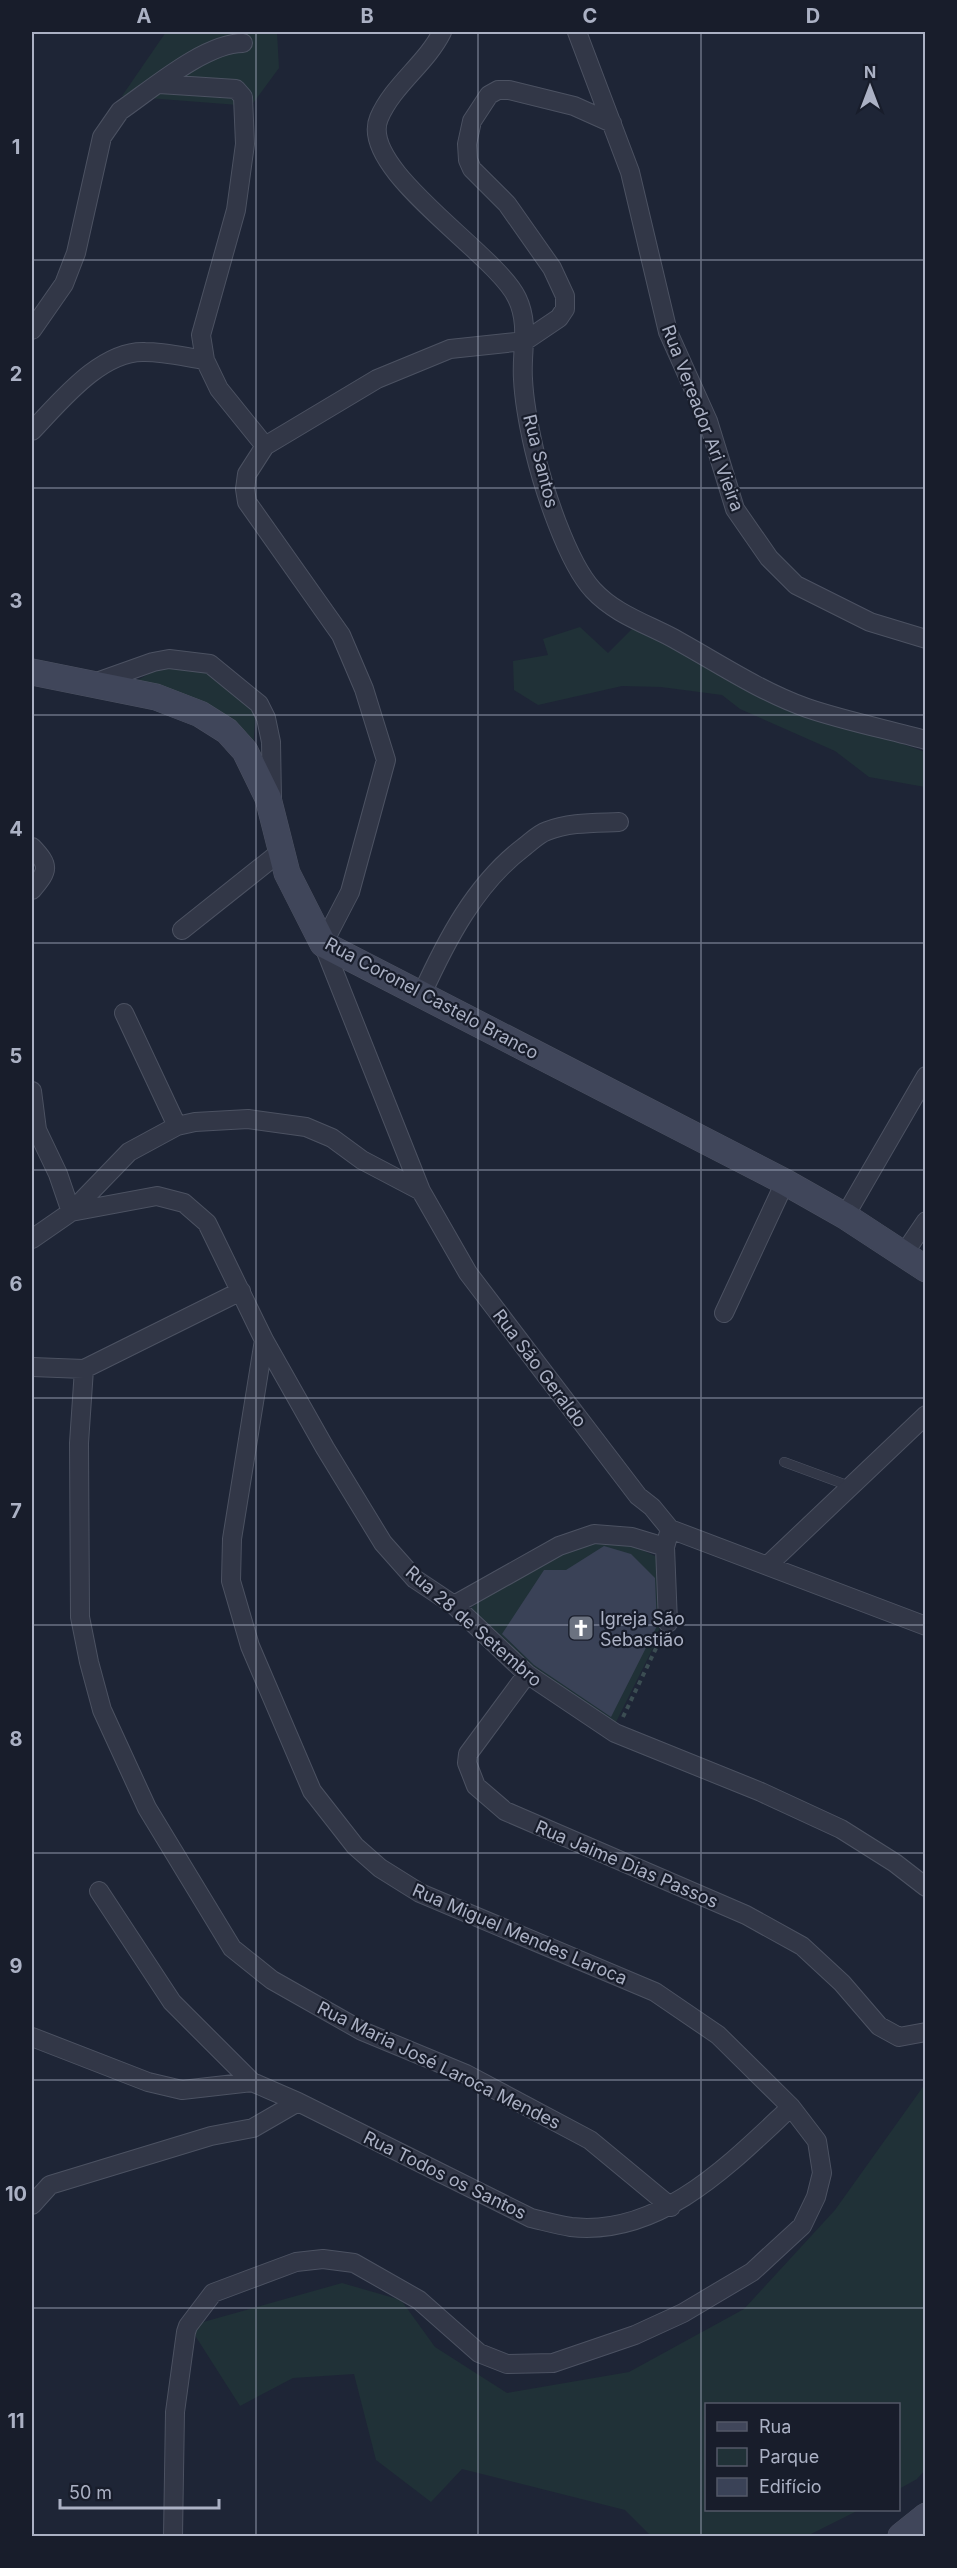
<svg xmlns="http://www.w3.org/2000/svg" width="957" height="2568" viewBox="0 0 957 2568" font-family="Inter,sans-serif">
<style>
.green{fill:#203137}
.building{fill:#3a4257}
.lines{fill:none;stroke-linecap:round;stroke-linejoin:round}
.lane-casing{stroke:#4c5262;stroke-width:10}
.street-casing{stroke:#4c5262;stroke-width:20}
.secondary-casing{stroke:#4c5262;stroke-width:27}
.path{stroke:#3b4d52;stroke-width:4;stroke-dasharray:4.5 4.5;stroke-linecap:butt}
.lane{stroke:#323747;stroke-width:9}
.street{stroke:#323747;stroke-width:18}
.secondary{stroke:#40465a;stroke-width:26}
.grid{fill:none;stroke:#abb1c4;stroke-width:1.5;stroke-opacity:0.55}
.labels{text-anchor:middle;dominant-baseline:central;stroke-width:4.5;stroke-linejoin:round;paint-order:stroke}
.street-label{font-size:18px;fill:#abb1c4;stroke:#181d2b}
.poi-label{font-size:18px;fill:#abb1c4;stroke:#181d2b;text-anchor:start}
.neatline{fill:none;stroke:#abb1c4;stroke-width:2}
.grid-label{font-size:20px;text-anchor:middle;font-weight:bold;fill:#abb1c4}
</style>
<rect width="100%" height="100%" fill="#1e2536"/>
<path class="green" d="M166,32H277L279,68L251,106L122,96Z
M580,627L608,653L634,627L747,688L925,752V787L869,777L835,751L740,709L722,695L661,687L622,686L538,705L514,690L513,661L548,655L543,639Z
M164,665L210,670L250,704L255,719L253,753L131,684Z
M583,1541L636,1547L659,1558V1636L614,1726L548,1685L469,1609L526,1571Z
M925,2084V2470L917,2479L899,2489L898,2404H706V2510H859L807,2536H651L625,2510L462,2469L431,2502L376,2460L354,2374L293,2378L240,2406L189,2326L342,2283L401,2300L435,2347L507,2393L629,2372L744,2309L835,2210Z"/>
<path class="building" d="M604,1546L631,1554L655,1578L657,1626L611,1717L534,1665L502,1634L544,1570H566Z"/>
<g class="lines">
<g class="lane-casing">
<path id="lane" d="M784,1462L852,1487"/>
</g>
<g class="street-casing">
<path id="street" d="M442,32C426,64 393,85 379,118C357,169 497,254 517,298C530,325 521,351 523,379C524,401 529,427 534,449C543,487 567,562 593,590C614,613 644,623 671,637C715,661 759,691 807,708C845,721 886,729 926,740
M577,32L630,172L668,332L708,421L735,509L769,558L796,585L870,622L926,639
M159,84L236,89L243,97L245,144L236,210L201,335L205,360L219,389L265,446
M612,123L574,106L509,90H498L489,95L472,121L467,144L468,160L472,169L507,204L552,268L565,296V309L559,318L525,341L450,349L377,379L265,446L247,474L245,489L247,502L341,635L364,689L386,760L350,892L323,944L421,1191L468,1273L638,1496L652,1507L670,1529L926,1626
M32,330L64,284L76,253L102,137L120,111C152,89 205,43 243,43
M32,431C60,402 101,350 145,352C165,352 185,357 205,360
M94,683L153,662L169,659L210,664L259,704L266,718L271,742L272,799
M32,847C50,866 49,870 32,890
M182,930L280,852
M421,996C446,941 475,884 524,847C531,842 538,834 547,831C569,822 595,823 619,822
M124,1013L177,1126
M32,1091L37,1130L58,1174L71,1212
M71,1212L157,1196L184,1203L207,1223L264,1340L325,1448L383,1543L415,1579L454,1605L527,1674L615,1733L761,1792L841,1829L895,1863L926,1887
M845,1216L926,1076
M32,1239L71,1212L129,1152L177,1126L195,1122L248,1119L306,1127L332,1138L362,1160L421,1191
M903,1255L926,1221
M241,1291L84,1369L79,1443L80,1617L89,1662L102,1710L147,1808L232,1948L272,1980L362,2031L466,2074L590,2140L671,2207
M724,1313L785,1182
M32,1367L84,1369
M665,1547L668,1623
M769,1564L926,1415
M454,1605L559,1546L594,1534L632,1537L665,1547L670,1529
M527,1674L468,1754L467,1763L476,1786L505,1811L746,1915L802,1946L842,1983L879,2026L899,2037L926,2032
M99,1891L172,2002L252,2082L298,2102L531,2218C544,2221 558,2225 571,2227C661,2237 732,2162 791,2107
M32,2037L148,2082L182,2090L252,2082
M32,2205L50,2185L211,2136L253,2128L298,2102
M173,2536L175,2412L186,2332L188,2326L213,2293L296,2262L323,2259L354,2263L419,2300L479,2353L507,2364L553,2363L635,2335L683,2313L752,2272L802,2226L816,2197L822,2173L817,2141L791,2107L718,2035L655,1992L420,1893L380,1868L355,1846L312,1791L250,1646L231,1581L232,1539L264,1340"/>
</g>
<g class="secondary-casing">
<path id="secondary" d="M32,672L156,697L200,714L227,731L245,751L268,798L287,873L323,944L785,1182L845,1216L926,1269
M901,2536L926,2516"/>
</g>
<path class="path" d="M623,1717L660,1640"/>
<use href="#lane" class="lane"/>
<use href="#street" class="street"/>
<use href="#secondary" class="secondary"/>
</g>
<path class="grid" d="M256,32V2536M478,32V2536M701,32V2536M32,260H926M32,488H926M32,715H926M32,943H926M32,1170H926M32,1398H926M32,1625H926M32,1853H926M32,2080H926M32,2308H926"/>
<defs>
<g id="church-square" transform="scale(1.35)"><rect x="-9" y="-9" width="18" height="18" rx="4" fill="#6b7280" stroke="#181d2b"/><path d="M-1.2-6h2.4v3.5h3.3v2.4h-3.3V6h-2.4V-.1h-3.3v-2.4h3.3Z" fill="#fff"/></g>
</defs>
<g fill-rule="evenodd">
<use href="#church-square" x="581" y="1628"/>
</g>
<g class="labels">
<g class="street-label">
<text transform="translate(703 418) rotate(69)">Rua Vereador Ari Vieira</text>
<text transform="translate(541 461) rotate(76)">Rua Santos</text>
<text transform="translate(432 998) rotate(28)">Rua Coronel Castelo Branco</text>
<text transform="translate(540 1368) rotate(53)">Rua São Geraldo</text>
<text transform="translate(474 1626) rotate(41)">Rua 28 de Setembro</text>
<text transform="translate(627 1864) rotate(23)">Rua Jaime Dias Passos</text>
<text transform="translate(520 1934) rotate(23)">Rua Miguel Mendes Laroca</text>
<text transform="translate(439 2065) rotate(26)">Rua Maria José Laroca Mendes</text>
<text transform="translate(445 2175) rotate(26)">Rua Todos os Santos</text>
</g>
<g class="poi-label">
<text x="600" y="1618">Igreja São<tspan x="600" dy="21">Sebastião</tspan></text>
</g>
</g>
<rect width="957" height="2568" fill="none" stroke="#181d2b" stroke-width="66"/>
<rect x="705" y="2403" width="195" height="108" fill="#181d2b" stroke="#535868" stroke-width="1.5"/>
<rect x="717" y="2422" width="30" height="9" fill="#40465a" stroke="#535868" stroke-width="1.5"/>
<text x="759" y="2433" font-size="18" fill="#abb1c4">Rua</text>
<rect x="717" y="2448" width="30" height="18" fill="#203137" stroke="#535868" stroke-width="1.5"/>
<text x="759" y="2463" font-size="18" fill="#abb1c4">Parque</text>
<rect x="717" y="2478" width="30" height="18" fill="#3a4257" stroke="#535868" stroke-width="1.5"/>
<text x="759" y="2493" font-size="18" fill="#abb1c4">Edifício</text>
<g transform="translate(870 87)" stroke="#181d2b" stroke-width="4.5" paint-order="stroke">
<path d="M0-4.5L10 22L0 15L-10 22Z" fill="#abb1c4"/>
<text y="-9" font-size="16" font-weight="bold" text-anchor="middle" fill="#abb1c4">N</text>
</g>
<path d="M60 2499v9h159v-9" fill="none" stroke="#abb1c4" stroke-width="3"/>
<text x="69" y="2499" font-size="18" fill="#abb1c4" stroke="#181d2b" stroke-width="4.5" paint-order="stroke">50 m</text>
<rect x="33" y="33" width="891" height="2502" class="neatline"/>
<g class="grid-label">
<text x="144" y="23">A</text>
<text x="367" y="23">B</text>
<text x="590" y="23">C</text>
<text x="813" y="23">D</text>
<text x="16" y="154">1</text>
<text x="16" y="381">2</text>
<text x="16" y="608">3</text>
<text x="16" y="836">4</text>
<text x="16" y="1063">5</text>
<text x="16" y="1291">6</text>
<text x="16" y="1518">7</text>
<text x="16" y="1746">8</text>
<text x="16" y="1973">9</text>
<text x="16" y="2201">10</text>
<text x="16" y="2428">11</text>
</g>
</svg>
